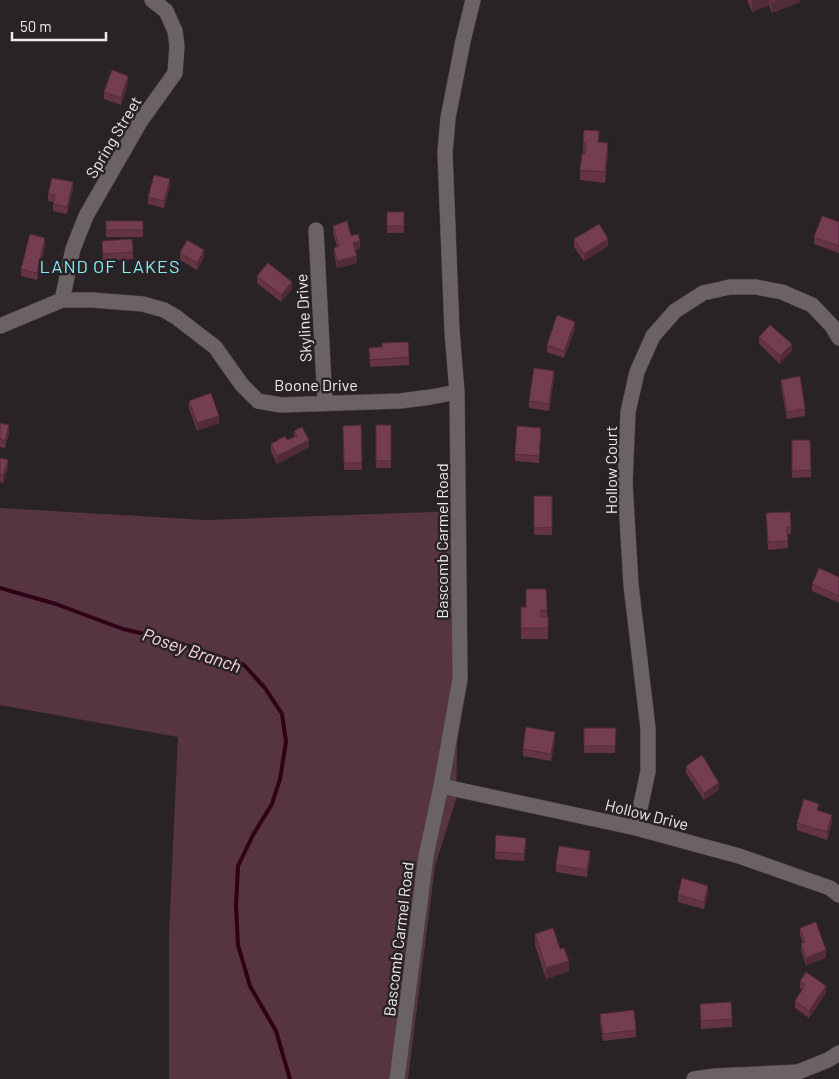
<svg xmlns="http://www.w3.org/2000/svg" width="839" height="1079" viewBox="0 0 839 1079" font-family="Barlow,sans-serif">
<style>
.green{fill:#563540}
.lines{fill:none;stroke-linecap:round;stroke-linejoin:round}
.stream{stroke:#300116;stroke-width:4}
.minor-casing{stroke:#484243;stroke-width:16}
.minor{stroke:#6b6264;stroke-width:15}
.wall{fill:#643445}
.shaded-wall{fill:#512b38}
.building{fill:#743d50;stroke:#512b38}
.labels{text-anchor:middle;dominant-baseline:central;stroke-width:5;stroke-linejoin:round;paint-order:stroke}
.street-label{font-size:16px;fill:#eee9ea;stroke:#2a2325}
.neighbourhood-label{font-size:18px;letter-spacing:1px;fill:#84edfe;stroke:#2a2325}
.water-label{font-size:18px;font-style:italic;fill:#fcd7e1;stroke:#2a2325}
</style>
<rect width="100%" height="100%" fill="#2a2325"/>
<path class="green" d="M0,508L206,520L462,511L456,799L435,866L408,1079H169V935L178,737L0,705Z"/>
<g class="lines">
<path class="stream" d="M0,588L56,604L123,629L167,639L244,665L265,688L282,714L286,742L280,779L272,804L253,835L238,866L236,906L238,945L250,986L276,1031L290,1079"/>
<g class="minor-casing">
<path id="minor" d="M316,230L325,403
M62,300L73,249L86,216L140,122L175,73L177,46L175,31L166,11L152,0
M0,326L62,300H92L143,304L164,310L176,317L215,347L242,385L258,401L281,405L400,401L431,397L457,392
M441,786L636,828L739,856L830,888L839,895
M636,828L648,771V728L631,585L625,483L628,412L637,372L653,336L675,311L703,293L730,287H756L782,292L812,305L832,326L839,338
M397,1079L426,856L441,786L460,679L457,392L452,331L445,153L448,118L463,41L473,0
M694,1079L715,1076L798,1072L828,1060L839,1053"/>
</g>
<use href="#minor" class="minor"/>
</g>
<path class="wall" d="M747,0H800V2L772,13L769,5L752,12Z
M128,83L121,105L104,99V92Z
M599,142L608,153L605,183L580,180V170L583,154V143Z
M170,186L164,208L148,204V197Z
M73,189L67,214L53,211V202L48,201V194Z
M387,212H404V233H387Z
M106,221H143V237H106Z
M839,222V253L814,244V237Z
M333,226L351,236L360,249L355,250L357,263L337,268L334,255V248L337,247L333,233Z
M574,239L608,246L584,261L574,247Z
M102,241L133,252V259L103,261Z
M45,245L37,280L21,276V269Z
M180,253L204,257L197,270L180,260Z
M257,276L292,289L281,302L257,283Z
M575,329L564,358L547,352V345Z
M759,337L792,351L780,364L759,344Z
M369,348L409,357V365L370,367Z
M554,378L549,411L529,408V401Z
M781,380L805,409V416L787,419L781,387Z
M189,401L219,423L197,431L189,408Z
M0,423L9,433L5,448L0,447Z
M361,425L362,470H344L343,426Z
M376,425H391V468H376Z
M294,431L309,447L277,464L271,451V444L287,440L294,437Z
M541,435L539,463L515,461V454Z
M792,440H810L811,477L792,478Z
M0,458L8,467L3,483L0,482Z
M534,496H552V535H534Z
M766,513L791,527V534H787L788,548L768,550Z
M839,577V603L812,591V584Z
M546,589L547,617H548V639H521V607H526Z
M584,728H616L615,753H584Z
M555,739L551,761L523,756V749Z
M686,766L719,790L704,800L686,773Z
M832,822L827,840L797,830V823Z
M526,845L524,861L495,859V852Z
M590,858L587,877L556,872V865Z
M708,893L704,909L678,902V895Z
M800,928L826,958L806,965L801,951V944L803,943L800,935Z
M535,934L560,949L569,971L546,979L535,945Z
M800,981L826,993L809,1018L795,1008V1001L802,990L800,988Z
M700,1004L732,1019V1027L701,1029Z
M600,1014L636,1030V1037L603,1041L600,1022Z"/>
<path class="shaded-wall" d="M755,0H769V5L752,12V1Z
M779,0H800V2L772,13V3Z
M128,76V83L121,105V98Z
M608,143V153L605,183V172Z
M170,179V186L164,208V201Z
M73,182V189L67,214V207Z
M45,238V245L37,280V273Z
M608,239V246L584,261V254Z
M360,241V249L353,250V243Z
M204,250V257L197,270V263Z
M357,256V263L337,268V261Z
M292,282V289L281,302V295Z
M575,322V329L564,358V351Z
M792,344V351L780,364V356Z
M554,371V378L549,411V404Z
M219,416V423L197,431V423Z
M9,425V433L5,448V441Z
M309,440V447L277,464V456Z
M8,460V467L3,483V475Z
M555,732V739L551,761V754Z
M719,783V790L704,800V793Z
M832,815V822L827,840V832Z
M590,851V858L587,877V870Z
M708,886V893L704,909V902Z
M826,950V958L806,965V958Z
M569,961V971L546,979V968Z
M826,986V993L809,1018V1011Z"/>
<path class="building" d="M771,0H779L772,3Z
M112,70L128,76L121,98L104,92Z
M584,130L599,131L598,142L608,143L605,172L580,170L582,154H585L586,144L583,143Z
M154,175L170,179L164,201L148,197Z
M52,178L73,182L67,207L53,204L55,195L48,194Z
M387,212H404V226H387Z
M822,216L839,222V246L814,237Z
M106,221H143V230H106Z
M347,221L351,236L358,234L360,241L353,243L357,256L337,261L334,248L339,246L333,226Z
M599,224L608,239L584,254L574,239Z
M30,234L45,238L37,273L21,269Z
M132,239L133,252L103,254L102,241Z
M187,240L204,250L197,263L180,253Z
M268,263L292,282L281,295L257,276Z
M557,315L575,322L564,351L547,345Z
M770,325L792,344L780,356L759,337Z
M408,342L409,357L370,360L369,348L382,347V343Z
M534,368L554,371L549,404L529,401Z
M800,376L805,409L787,412L781,380Z
M211,393L219,416L197,423L189,401Z
M0,423L9,425L5,441L0,439Z
M361,425L362,463H344L343,426Z
M376,425H391V461H376Z
M517,426L541,428L539,456L515,454Z
M302,427L309,440L277,456L271,444L285,436L287,440L297,436L294,431Z
M792,440H810L811,470L792,471Z
M0,458L8,460L3,475L0,474Z
M534,496H552V527L534,528Z
M790,512L791,527H787L788,541L768,542L766,513Z
M819,568L839,577V596L812,584Z
M526,589H546L547,610H541V617H548V628H521V607H526Z
M526,727L555,732L551,754L523,749Z
M584,728H616L615,746H584Z
M702,755L719,783L704,793L686,766Z
M804,799L819,804L817,810L832,815L827,832L797,823Z
M496,835L526,838L524,854L495,852Z
M559,846L590,851L587,870L556,865Z
M682,878L708,886L704,902L678,895Z
M816,922L826,950L806,958L801,944L805,942L800,928Z
M553,928L560,949L564,948L569,961L546,968L535,934Z
M806,972L826,986L809,1011L795,1001L805,985L800,981Z
M731,1002L732,1019L701,1021L700,1004Z
M634,1010L636,1030L603,1034L600,1014Z"/>
<g class="labels">
<g class="street-label">
<text transform="translate(113 137) rotate(-59)">Spring Street</text>
<text transform="translate(303 318) rotate(-93)">Skyline Drive</text>
<text x="316" y="384">Boone Drive</text>
<text transform="translate(610 470) rotate(-90)">Hollow Court</text>
<text transform="translate(441 541) rotate(-90)">Bascomb Carmel Road</text>
<text transform="translate(647 814) rotate(14)">Hollow Drive</text>
<text transform="translate(398 939) rotate(-83)">Bascomb Carmel Road</text>
</g>
<g class="neighbourhood-label">
<text x="110" y="266">LAND OF LAKES</text>
</g>
<g class="water-label">
<text transform="translate(192 650) rotate(19)">Posey Branch</text>
</g>
</g>
<path d="M12 32v8h94v-8" fill="none" stroke="#eee9ea" stroke-width="2.5"/>
<text x="20" y="32" font-size="15" fill="#eee9ea" stroke="#2a2325" stroke-width="4" paint-order="stroke">50 m</text>
</svg>
